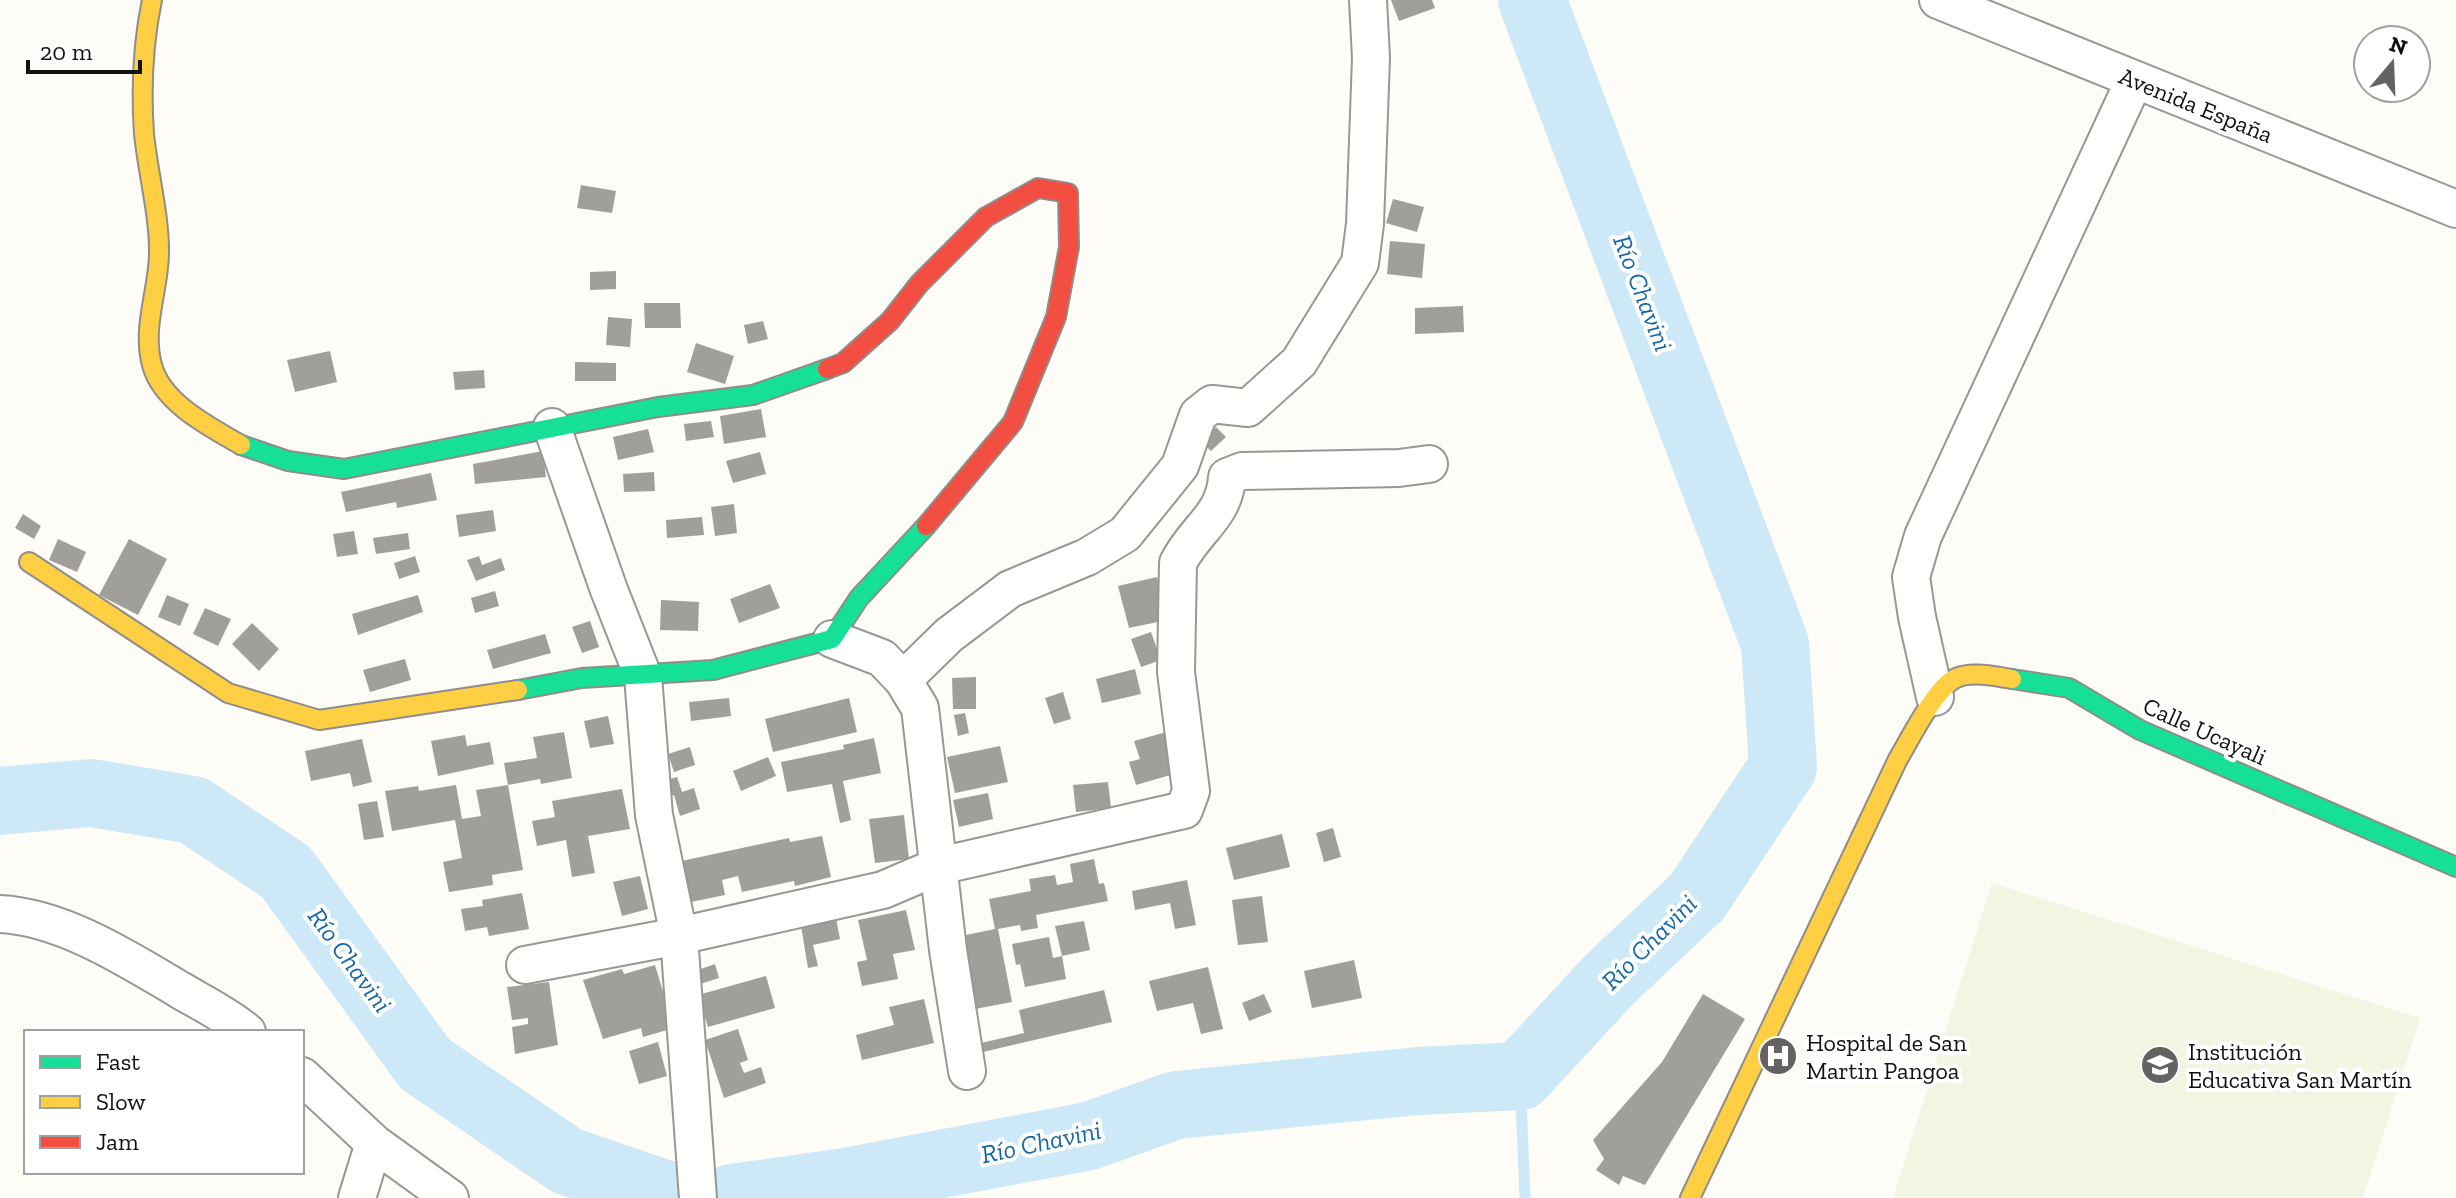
<svg xmlns="http://www.w3.org/2000/svg" width="2456" height="1198" viewBox="0 0 2456 1198" font-family="'Zilla Slab',serif">
<style>
.pitch{fill:#f0f6e1}
.lines{fill:none;stroke-linecap:round;stroke-linejoin:round}
.stream{stroke:#cde8f7;stroke-width:11}
.river{stroke:#cde8f7;stroke-width:68}
.building{fill:#a19f9c}
.street-casing{stroke:#979795;stroke-width:40}
.fast-casing{stroke:#8e8d8b;stroke-width:22}
.slow-casing{stroke:#8e8d8b;stroke-width:22}
.jam-casing{stroke:#8e8d8b;stroke-width:22}
.street{stroke:#fffffe;stroke-width:36}
.fast{stroke:#16e098;stroke-width:18}
.slow{stroke:#ffcf43;stroke-width:18}
.jam{stroke:#f24e42;stroke-width:18}
.labels{text-anchor:middle;dominant-baseline:central;stroke-width:8;stroke-linejoin:round;paint-order:stroke}
.street-label{font-size:24px;fill:#111;stroke:#fff}
.poi-label{font-size:24px;fill:#111;stroke:#fff;text-anchor:start}
.water-label{font-size:26px;font-style:italic;fill:#1768a6;stroke:#fff}
</style>
<rect width="100%" height="100%" fill="#fdfcf7"/>
<path class="pitch" d="M1992,883L2420,1018L2363,1198H1893Z"/>
<g class="lines">
<path class="stream" d="M1520,1076L1525,1198"/>
<path class="river" d="M0,801L91,793L193,810L286,872L425,1064L567,1161L676,1198
M732,1198L846,1182L1089,1136L1176,1105L1418,1081L1520,1076L1610,979L1697,897L1783,767L1775,644L1532,0"/>
</g>
<path class="building" d="M1391,0H1432L1435,8L1399,21Z
M581,185L616,191L612,213L577,208Z
M1393,199L1424,207L1417,232L1386,223Z
M1390,241L1425,244L1422,278L1387,274Z
M616,271V289L590,290V272Z
M644,303H680L681,328H645Z
M1463,306L1464,332L1415,334V308Z
M608,317L632,319L630,347L606,345Z
M763,321L768,339L748,344L744,325Z
M696,343L734,356L725,384L687,372Z
M330,351L337,382L295,392L287,360Z
M575,362L616,363V381H575Z
M484,370L485,388L455,390L453,372Z
M761,409L766,437L724,444L720,416Z
M711,421L714,437L686,441L684,424Z
M1216,427L1226,437L1211,451L1201,441Z
M648,429L654,452L618,460L613,437Z
M543,451L546,477L475,484L473,464Z
M760,452L766,474L733,483L726,461Z
M654,472L655,491L624,492L623,474Z
M431,473L437,500L397,508L396,502L346,512L341,492Z
M734,504L737,533L715,536L711,507Z
M493,510L496,531L459,537L456,515Z
M23,514L41,526L34,539L15,528Z
M702,517L704,535L667,538L666,520Z
M354,531L358,554L337,557L333,534Z
M408,533L410,549L376,554L373,538Z
M58,539L86,552L77,572L49,560Z
M129,539L167,559L138,615L99,595Z
M415,556L420,572L399,579L394,563Z
M479,556L482,565L501,558L505,570L476,581L467,560Z
M1157,577L1167,620L1129,628L1118,586Z
M770,584L780,608L739,623L730,599Z
M495,591L499,606L475,613L471,598Z
M167,595L189,604L180,626L158,617Z
M418,595L423,612L358,635L352,614Z
M661,600L699,602L698,631L660,630Z
M205,608L231,619L218,646L193,634Z
M590,621L599,647L582,653L572,627Z
M252,623L279,649L259,671L232,644Z
M1151,632L1161,660L1141,667L1131,639Z
M545,634L551,653L493,669L487,650Z
M405,659L411,680L370,692L363,670Z
M1135,669L1141,694L1102,703L1096,679Z
M976,677V709H953L952,678Z
M1063,692L1071,719L1054,724L1045,698Z
M729,698L731,716L691,721L689,702Z
M849,698L857,732L773,752L765,719Z
M965,713L969,733L958,736L954,715Z
M608,716L614,744L590,748L584,721Z
M1170,731L1176,749L1167,751L1174,774L1136,785L1129,762L1140,759L1134,741Z
M564,732L572,778L541,784L540,779L508,785L504,763L537,758L533,737Z
M465,735L467,746L490,742L494,764L438,776L431,741Z
M874,738L881,773L843,781L851,820L840,823L832,784L787,792L781,762L844,749L843,745Z
M362,739L372,782L353,787L350,773L311,781L305,751Z
M1000,746L1008,782L955,793L947,757Z
M690,747L695,765L674,772L668,754Z
M768,757L776,776L741,791L733,771Z
M677,777L682,792L694,788L700,809L680,816L674,795L661,799L656,783Z
M1108,782L1111,808L1076,812L1073,785Z
M456,785L462,819L481,816L476,790L508,785L523,870L492,875L493,885L449,892L443,862L462,858L455,820L392,831L385,791L418,786L419,791Z
M622,789L630,829L588,836L595,873L572,877L566,840L537,846L532,821L555,817L552,801Z
M988,793L993,819L959,827L953,800Z
M377,801L384,837L364,840L358,804Z
M904,815L909,859L875,863L869,819Z
M1333,828L1341,857L1324,862L1316,833Z
M1282,834L1290,867L1234,880L1226,848Z
M822,836L831,877L795,886L794,881L742,892L738,876L722,880L725,895L686,903L677,862L789,838L790,842Z
M1094,859L1099,884L1104,883L1108,901L1036,915L1038,928L1021,931L1020,925L998,929L1012,1002L970,1010L956,937L995,929L989,899L1031,891L1029,879L1055,875L1057,885L1073,882L1070,864Z
M640,876L648,909L622,916L613,882Z
M1187,880L1196,925L1175,929L1170,903L1135,910L1132,891Z
M522,893L529,929L489,936L487,927L465,931L461,909L483,906L482,900Z
M1262,896L1268,942L1238,945L1232,900Z
M906,910L915,950L893,954L898,979L862,986L857,962L867,960L858,920Z
M836,918L840,939L813,945L818,966L808,968L801,926Z
M1084,921L1090,950L1062,956L1055,926Z
M1049,937L1053,958L1062,956L1066,979L1025,987L1020,964L1016,965L1012,944Z
M1354,960L1362,998L1312,1008L1304,971Z
M715,964L719,978L700,984L695,971Z
M655,965L674,1028L643,1037L641,1028L603,1039L583,980L622,969L624,974Z
M1208,967L1223,1029L1201,1034L1193,1003L1157,1011L1149,981Z
M766,976L775,1008L708,1027L698,995Z
M549,982L558,1045L515,1054L512,1027L528,1024V1018L512,1020L507,987Z
M1104,990L1112,1022L983,1052L981,1043L1024,1033L1019,1010Z
M1264,994L1272,1012L1249,1021L1242,1003Z
M1703,994L1745,1019L1645,1185L1623,1176L1619,1185L1596,1170L1604,1159L1593,1140L1662,1062Z
M924,999L934,1043L862,1060L856,1035L894,1025L889,1007Z
M738,1029L748,1060L740,1063L744,1073L761,1067L766,1083L724,1098L705,1040Z
M658,1042L667,1076L639,1084L629,1051Z"/>
<g class="lines">
<g class="street-casing">
<path id="street" d="M1938,0L2456,209
M552,427L609,590L643,676L654,815L679,936L698,1198
M832,639L882,658L903,680L920,708L948,950L967,1071
M903,680L949,635L1010,589L1087,557L1125,534L1180,466L1198,415L1212,404L1248,408L1299,362L1360,263L1365,224L1371,58L1368,0
M1935,697L1917,617L1911,577L1923,536L2134,81
M0,914C62,917 128,959 180,990C202,1003 227,1015 247,1032
M525,965L679,936L883,890L939,866L1184,810L1191,791L1176,672L1178,563C1194,530 1225,516 1227,477L1242,471L1399,468L1429,464
M302,1076L374,1143L450,1198
M357,1198L374,1143"/>
</g>
<g class="fast-casing">
<path id="fast" d="M241,445L288,461L344,469L658,407L753,395L827,369
M2012,679L2069,688L2140,730L2456,867
M518,690L582,678L713,670L832,639L859,598L926,526"/>
</g>
<g class="slow-casing">
<path id="slow" d="M152,0C143,43 141,90 144,134C148,173 160,218 159,255C158,292 142,328 152,365C162,403 210,427 241,445
M29,562L228,693L319,720L518,690
M1690,1198L1898,759C1910,739 1935,688 1956,678C1971,671 1996,676 2012,679"/>
</g>
<g class="jam-casing">
<path id="jam" d="M827,369L843,363L890,321L919,284L986,217L1038,188L1068,193L1069,247L1056,317L1013,422L926,526"/>
</g>
<use href="#street" class="street"/>
<use href="#fast" class="fast"/>
<use href="#slow" class="slow"/>
<use href="#jam" class="jam"/>
</g>
<defs>
<g id="hospital-disc" transform="scale(2)"><circle r="9.5" fill="#646362" stroke="#fff"/><path d="M-5-5h3v3.5h4V-5h3V5h-3V1.5h-4V5h-3Z" fill="#fff"/></g>
<g id="school-disc" transform="scale(2)"><circle r="9.5" fill="#646362" stroke="#fff"/><path d="M0-5L7-2L0 1L-7-2ZM-4 1L0 2.5L4 1V4Q0 6-4 4Z" fill="#fff"/></g>
</defs>
<g fill-rule="evenodd">
<use href="#hospital-disc" x="1778" y="1056"/>
<use href="#school-disc" x="2160" y="1065"/>
</g>
<g class="labels">
<g class="street-label">
<text transform="translate(2196 105) rotate(22)">Avenida España</text>
<text transform="translate(2205 731) rotate(24)">Calle Ucayali</text>
</g>
<g class="poi-label">
<text x="1806" y="1042">Hospital de San<tspan x="1806" dy="28">Martin Pangoa</tspan></text>
<text x="2188" y="1051">Institución<tspan x="2188" dy="28">Educativa San Martín</tspan></text>
</g>
<g class="water-label">
<text transform="translate(1643 293) rotate(69)">Río Chavini</text>
<text transform="translate(1649 942) rotate(-45)">Río Chavini</text>
<text transform="translate(350 960) rotate(54)">Río Chavini</text>
<text transform="translate(1041 1142) rotate(-12)">Río Chavini</text>
</g>
</g>
<rect x="24" y="1030" width="280" height="144" fill="#ffffff" stroke="#a0a0a0" stroke-width="2"/>
<rect x="40" y="1056" width="40" height="12" fill="#16e098" stroke="#a0a0a0" stroke-width="2"/>
<text x="96" y="1070" font-size="24" fill="#111111">Fast</text>
<rect x="40" y="1096" width="40" height="12" fill="#ffcf43" stroke="#a0a0a0" stroke-width="2"/>
<text x="96" y="1110" font-size="24" fill="#111111">Slow</text>
<rect x="40" y="1136" width="40" height="12" fill="#f24e42" stroke="#a0a0a0" stroke-width="2"/>
<text x="96" y="1150" font-size="24" fill="#111111">Jam</text>
<g transform="translate(2392 64) rotate(19)"><circle r="38" fill="#ffffff" stroke="#a0a0a0" stroke-width="2"/>
<path d="M0-6L14 30L0 20L-14 30Z" fill="#646362"/>
<text y="-12" font-size="22" font-weight="bold" text-anchor="middle" fill="#111111">N</text>
</g>
<path d="M28 60v12h112v-12" fill="none" stroke="#111111" stroke-width="4"/>
<text x="40" y="60" font-size="24" fill="#111111" stroke="#ffffff" stroke-width="6" paint-order="stroke">20 m</text>
</svg>
